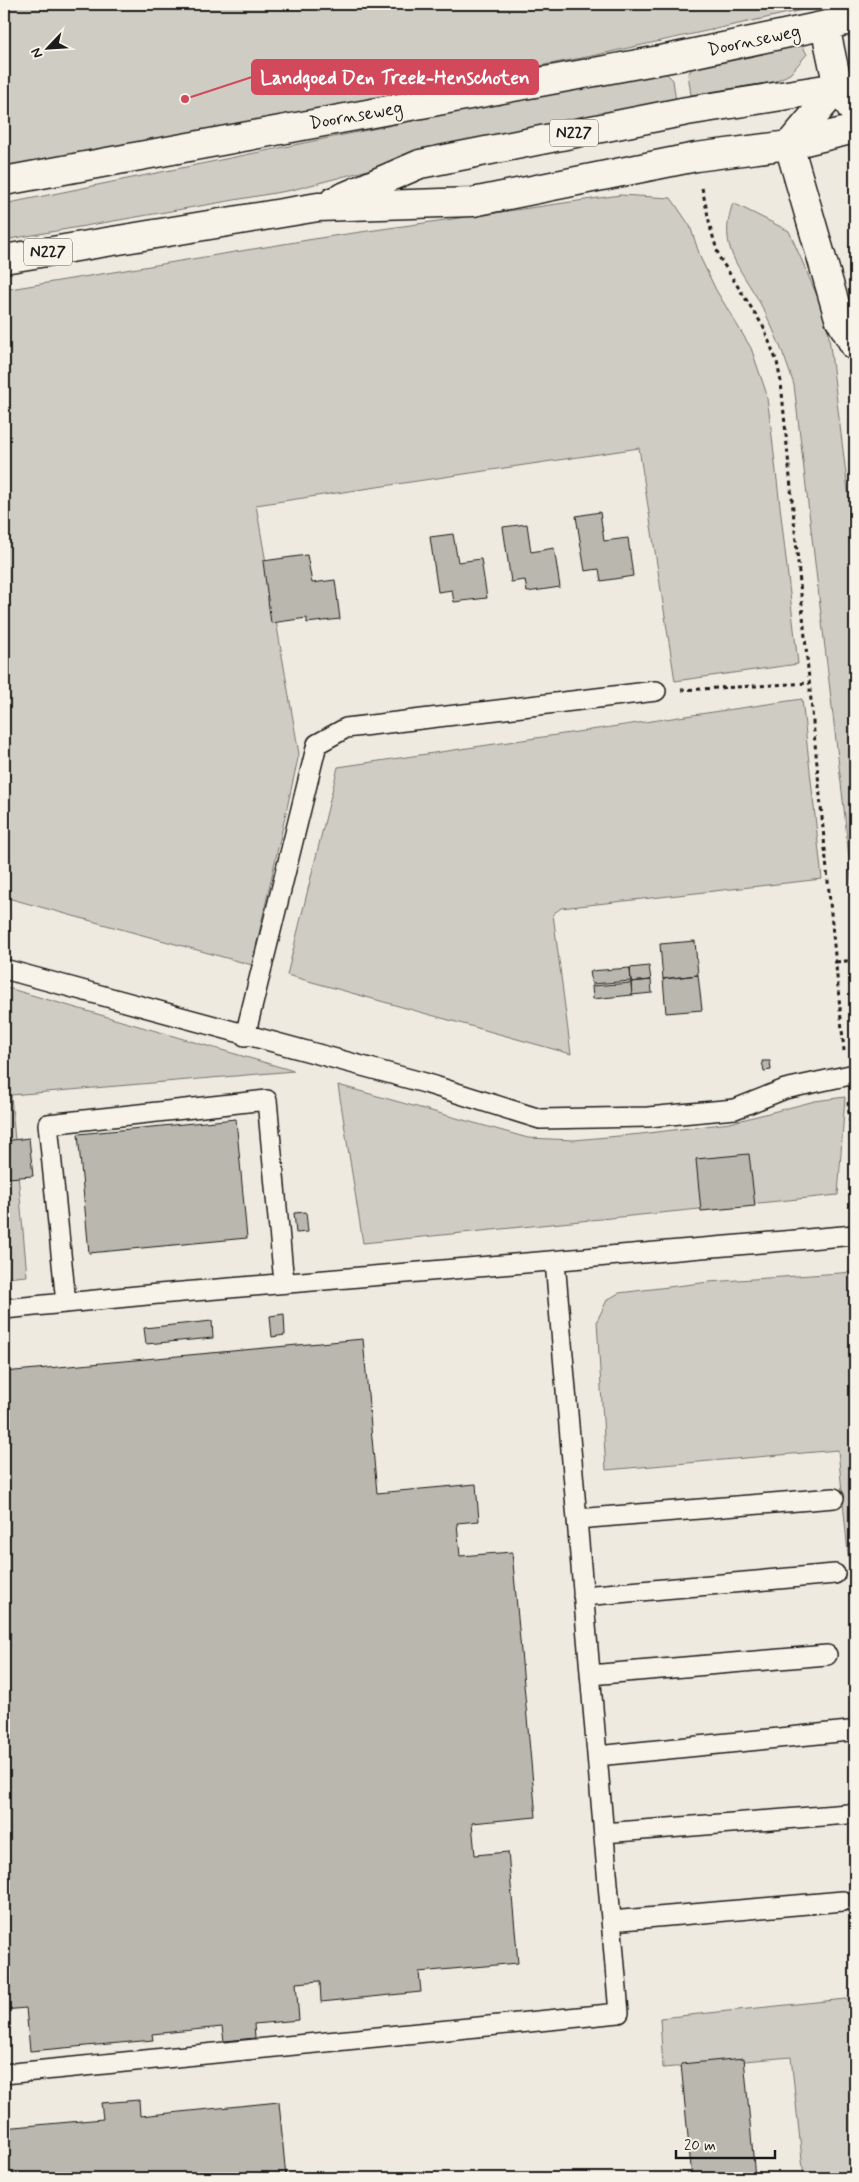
<svg xmlns="http://www.w3.org/2000/svg" width="859" height="2182" viewBox="0 0 859 2182" font-family="Mynerve,sans-serif">
<style>
.green{fill:#cfccc3;stroke:#767470}
.building{fill:#bab7af;stroke:#1c1c1c}
.lines{fill:none;stroke-linecap:round;stroke-linejoin:round}
.service-casing{stroke:#1c1c1c;stroke-width:22}
.minor-casing{stroke:#1c1c1c;stroke-width:31}
.tertiary-casing{stroke:#1c1c1c;stroke-width:31}
.primary-casing{stroke:#1c1c1c;stroke-width:31}
.path{stroke:#1c1c1c;stroke-width:3;stroke-dasharray:4 4;stroke-linecap:butt}
.service{stroke:#f7f3e8;stroke-width:19}
.minor{stroke:#f7f3e8;stroke-width:28}
.tertiary{stroke:#f7f3e8;stroke-width:28}
.primary{stroke:#f7f3e8;stroke-width:28}
.labels{text-anchor:middle;dominant-baseline:central;stroke-width:4;stroke-linejoin:round;paint-order:stroke}
.shield{fill:#f7f3e8;stroke:#5e5c59;stroke-width:1}
.shield-label{font-size:16px;font-weight:bold;fill:#1c1c1c}
.street-label{font-size:18px;fill:#1c1c1c;stroke:#f7f3e8}
.leader{fill:none;stroke:#d1495b;stroke-width:2}
.callout-dot{fill:#d1495b;stroke:#f7f3e8;stroke-width:2}
.callout{fill:#d1495b;stroke:#d1495b;stroke-width:2}
.callout-label{font-size:19px;text-anchor:middle;font-weight:bold;fill:#fff}
</style>
<rect width="100%" height="100%" fill="#eeeae0"/>
<filter id="ink" filterUnits="userSpaceOnUse"><feTurbulence type="fractalNoise" baseFrequency=".02" numOctaves="2"/><feDisplacementMap in="SourceGraphic" scale="10" xChannelSelector="R" yChannelSelector="G"/><feConvolveMatrix kernelMatrix="1 2 1 2 8 2 1 2 1" color-interpolation-filters="sRGB"/></filter>
<g filter="url(#ink)">
<path class="green" d="M4,4H830L587,57L437,85L69,161L4,171Z
M800,43L807,54L790,74L773,82L691,95L688,74L696,64Z
M663,70L673,80L676,102L516,131L292,190L4,240V204Z
M620,195L671,198L690,226L701,259L716,290L751,348L766,392L770,419L798,664L675,681L639,448L256,505L299,754L252,965L4,897V290L326,237Z
M733,203L789,231L819,300L828,329L855,547V922L845,817L794,385C785,357 774,329 760,303C740,267 717,248 733,203Z
M802,699L822,879L561,908L553,914L571,1054L287,975L338,767Z
M4,987L294,1071L11,1095L27,1276L4,1278Z
M338,1085L528,1138L574,1140L641,1134L730,1123L815,1101L845,1097L838,1195L363,1243Z
M855,1272V1626L838,1450L606,1470L597,1321L607,1300L619,1293L709,1282Z
M855,1998V2178H804L791,2057L663,2068L660,2018Z"/>
<path class="building" d="M600,512L604,541L628,538L633,576L601,581L599,569L585,571L576,516Z
M527,524L531,552L554,548L560,587L527,592L525,580L511,582L503,527Z
M453,534L458,562L481,559L487,598L454,602L452,590L438,592L430,537Z
M307,555L312,583L335,580L340,619L307,623V618L271,623L263,561Z
M695,941L698,975L663,979L660,944Z
M649,966L651,980L631,982L630,968Z
M630,968L631,981L592,984L590,971Z
M698,975L702,1010L666,1013L663,979Z
M651,980L652,993L632,995L631,982Z
M631,983L632,995L593,999L592,986Z
M762,1061H770L771,1070L764,1071Z
M236,1119L247,1238L89,1253L78,1134Z
M29,1138L33,1176L7,1178L4,1141Z
M749,1154L755,1206L701,1211L696,1159Z
M306,1212L308,1232L296,1233L294,1213Z
M284,1314L285,1335L272,1337L270,1316Z
M212,1321L213,1338L146,1344L144,1328Z
M363,1339L377,1493L476,1484L479,1521L457,1523L460,1556L512,1552L536,1817L472,1823L475,1855L508,1852L518,1963L419,1972L421,1992L321,2002L320,1981L296,1983L299,2020L254,2024L255,2038L224,2041L222,2027L152,2034L153,2040L30,2051L26,2008L4,2010V1372Z
M744,2058L755,2178H692L681,2064Z
M139,2100L140,2116L279,2102L286,2178H4V2128L103,2119L101,2103Z"/>
<g class="lines">
<g class="service-casing">
<path id="service" d="M4,969L425,1083L540,1119L648,1117L735,1109L785,1089L855,1074
M245,1036L317,744L346,728L656,691
M66,1303L48,1124L267,1100L284,1283
M4,1309L147,1295L855,1235
M577,1519L834,1498
M583,1596L835,1574
M590,1675L827,1655
M597,1756L849,1731
M604,1833L848,1814
M611,1921L843,1901
M4,2074L619,2013L555,1261"/>
</g>
<g class="minor-casing">
<path id="minor" d="M825,26L838,87
M4,181L676,57L855,19"/>
</g>
<g class="tertiary-casing">
<path id="tertiary" d="M855,113L838,87L789,145L839,318L855,346"/>
</g>
<g class="primary-casing">
<path id="primary" d="M334,201L420,164L687,111L838,87L855,82
M4,259L318,207L473,202L696,157L789,145L855,129"/>
</g>
<path class="path" d="M702,188L711,230L719,257L763,326L777,362L781,382L844,1051
M681,690L810,683
M836,962L855,960
M848,1102L855,1180"/>
<use href="#service" class="service"/>
<use href="#minor" class="minor"/>
<use href="#tertiary" class="tertiary"/>
<use href="#primary" class="primary"/>
</g>
</g>
<g class="labels">
<g class="shield">
<rect x="550" y="119.5" width="48" height="27" rx="4"/>
<rect x="24" y="238.5" width="48" height="27" rx="4"/>
</g>
<g class="shield-label">
<text x="574" y="133">N227</text>
<text x="48" y="252">N227</text>
</g>
<g class="street-label">
<text transform="translate(754 41) rotate(-12)">Doornseweg</text>
<text transform="translate(356 116) rotate(-10)">Doornseweg</text>
</g>
</g>
<path class="leader" d="M185 99L252 77"/>
<circle class="callout-dot" cx="185" cy="99" r="5"/>
<rect class="callout" x="252" y="60" width="286" height="34" rx="5"/>
<g class="callout-label">
<text x="395" y="84">Landgoed Den Treek-Henschoten</text>
</g>
<rect width="859" height="2182" fill="none" stroke="#f7f3e8" stroke-width="20"/>
<rect x="10" y="10" width="839" height="2162" fill="none" stroke="#1c1c1c" stroke-width="2" filter="url(#ink)"/>
<g transform="translate(48 48) rotate(245)" stroke="#f7f3e8" stroke-width="4" paint-order="stroke">
<path d="M0-4L9 19L0 12L-9 19Z" fill="#1c1c1c"/>
<text y="-8" font-size="14" font-weight="bold" text-anchor="middle" fill="#1c1c1c">N</text>
</g>
<path d="M676 2150v8h99v-8" fill="none" stroke="#1c1c1c" stroke-width="2.5"/>
<text x="684" y="2150" font-size="15" fill="#1c1c1c" stroke="#f7f3e8" stroke-width="4" paint-order="stroke">20 m</text>
</svg>
